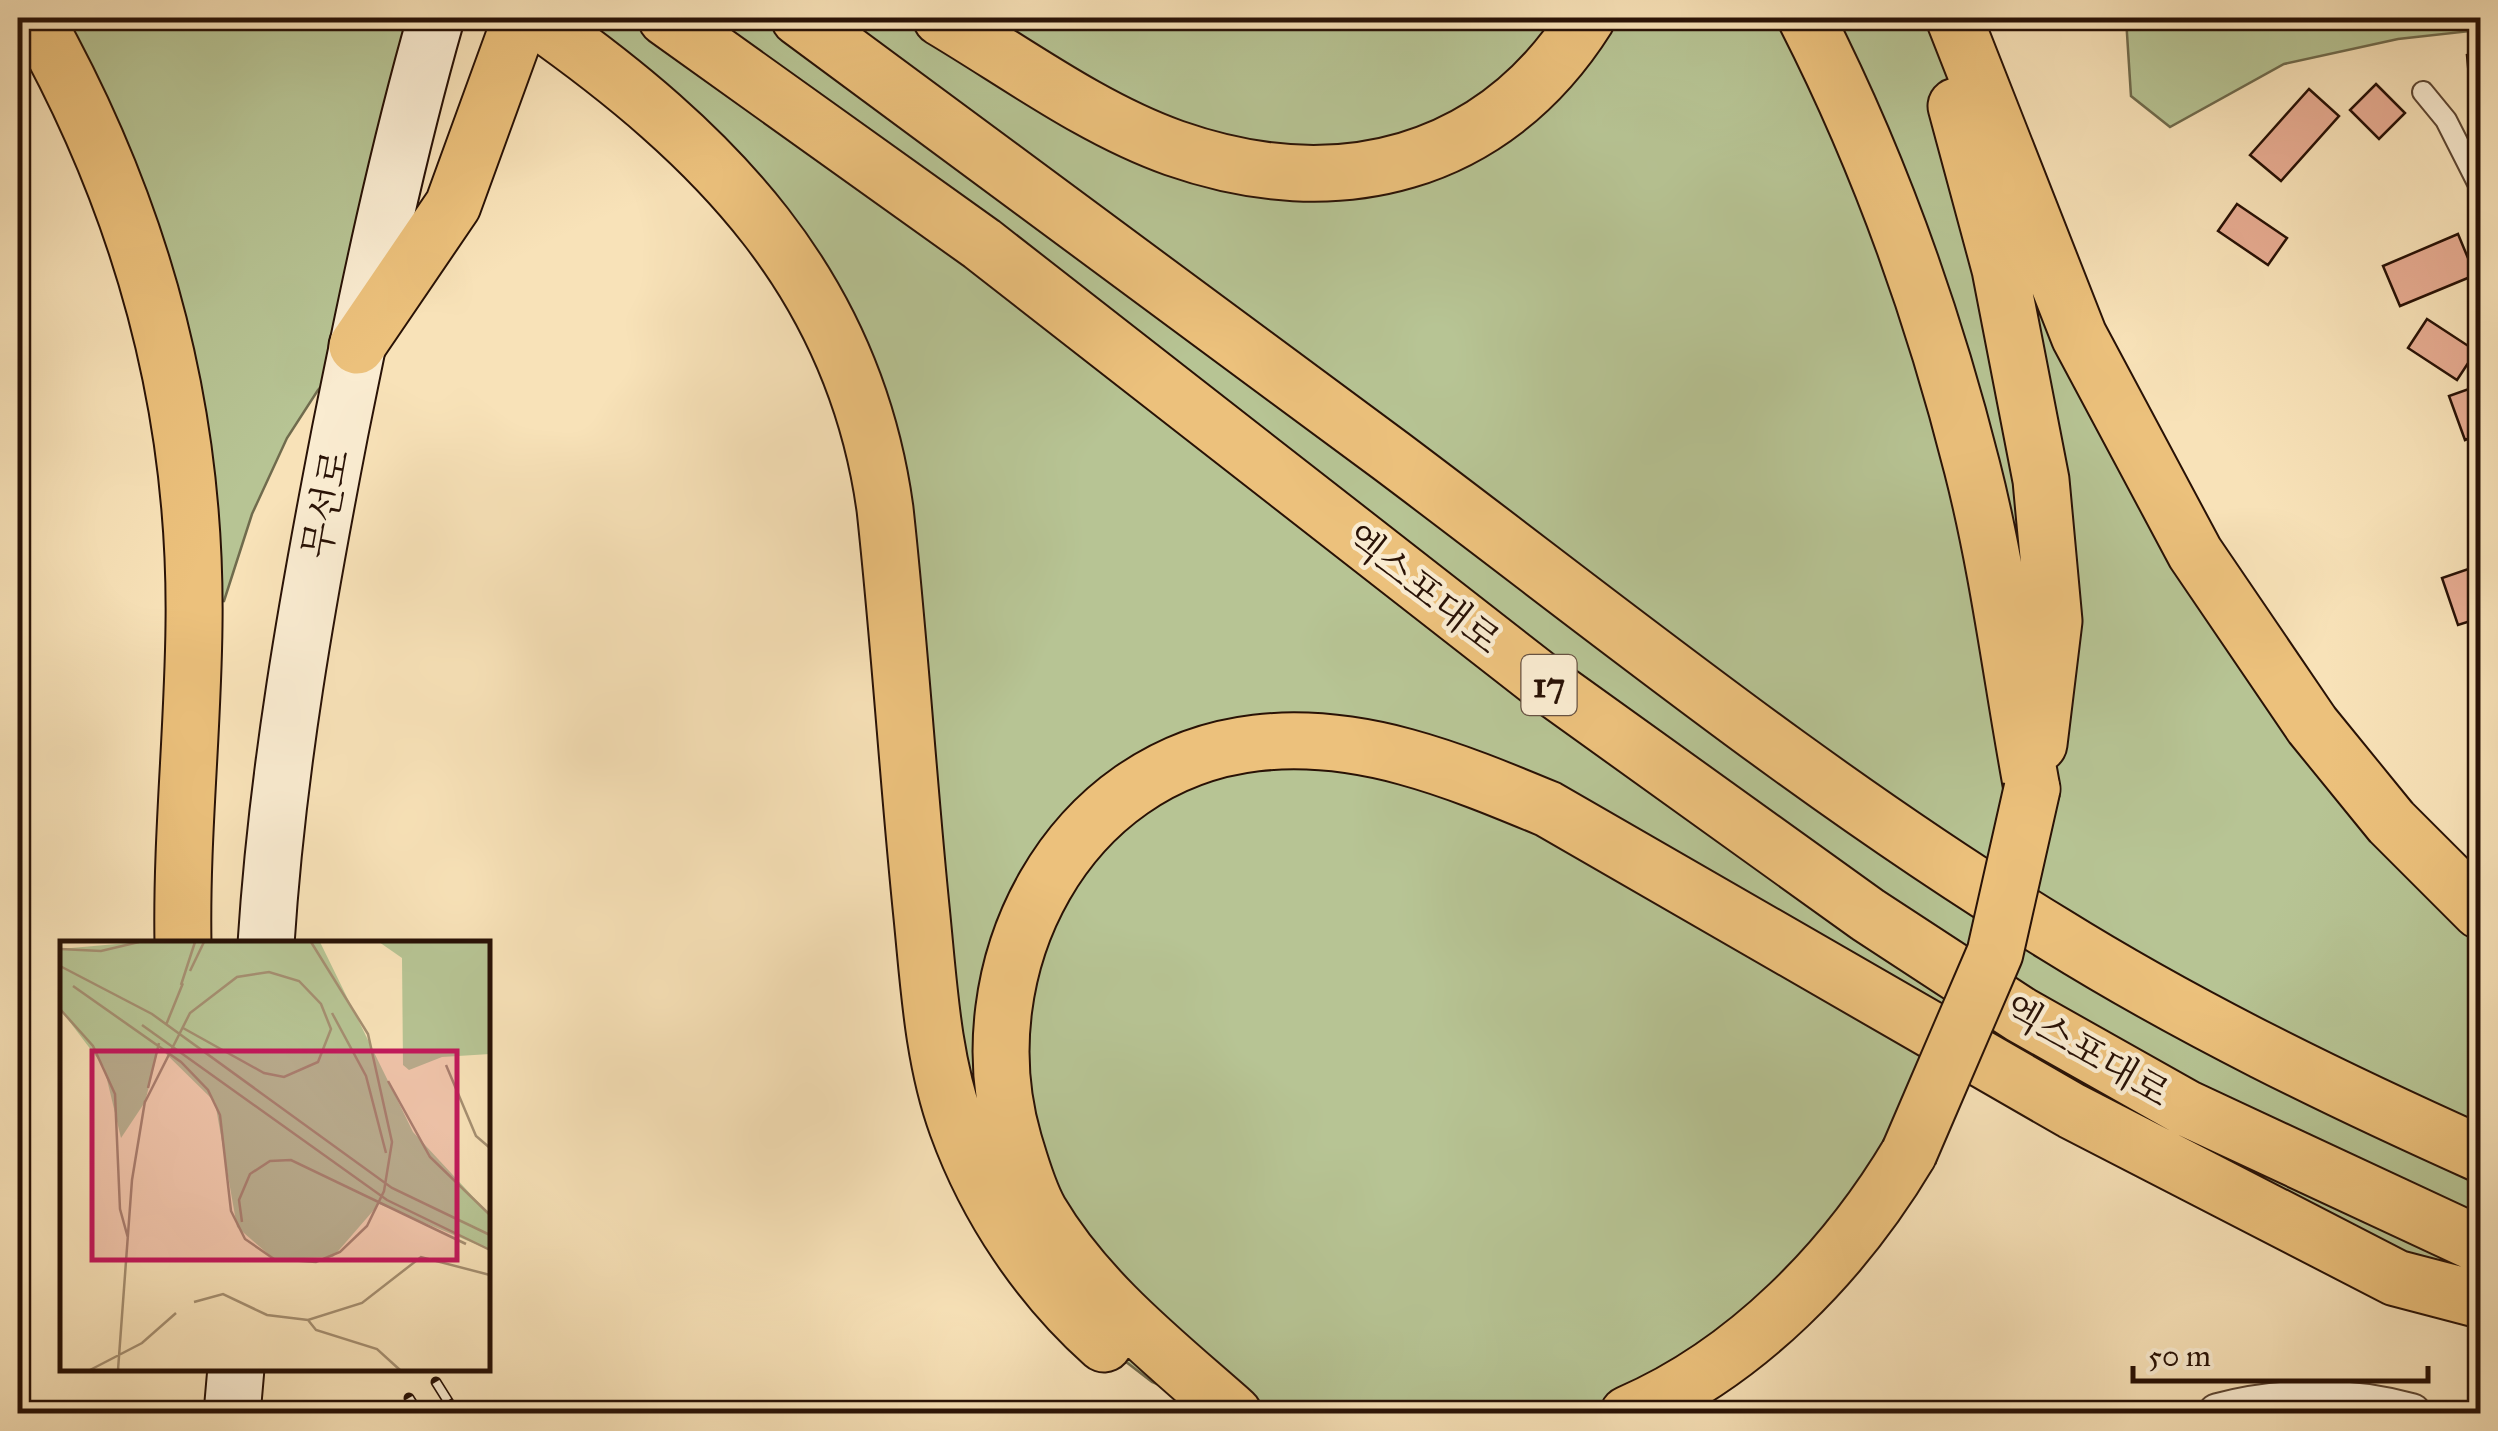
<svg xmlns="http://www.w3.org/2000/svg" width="2498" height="1431" viewBox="0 0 2498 1431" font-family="'IM FELL Great Primer','Noto Serif KR',serif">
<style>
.green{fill:#b7c494;stroke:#706b4d;stroke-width:2.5}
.building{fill:#e7ac92;stroke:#291206;stroke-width:2.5}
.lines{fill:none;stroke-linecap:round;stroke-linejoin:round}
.lane-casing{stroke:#5d4632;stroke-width:24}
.street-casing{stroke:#5d4632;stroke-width:44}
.secondary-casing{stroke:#291206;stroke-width:59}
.highway-casing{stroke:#291206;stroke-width:59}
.lane{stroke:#faecd1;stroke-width:20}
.street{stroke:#faecd1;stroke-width:40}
.secondary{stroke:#faecd1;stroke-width:55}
.highway{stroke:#ecc17c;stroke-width:55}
.rail-casing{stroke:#291206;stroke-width:11}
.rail{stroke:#faecd1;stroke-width:8;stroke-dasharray:22;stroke-linecap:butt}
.highway-bridge-casing{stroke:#291206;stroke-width:59;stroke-linecap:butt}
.highway-bridge{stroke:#ecc17c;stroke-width:55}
.labels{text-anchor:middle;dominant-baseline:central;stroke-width:9;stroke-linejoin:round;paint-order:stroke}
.shield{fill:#faecd1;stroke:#685343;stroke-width:2.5}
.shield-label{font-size:35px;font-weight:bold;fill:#291206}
.street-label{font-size:38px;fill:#291206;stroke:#faecd1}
.inset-road{fill:none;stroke:#a58f71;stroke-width:2.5}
.view{fill:#c2185b;fill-opacity:0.15;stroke:#c2185b;stroke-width:5}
.inset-edge{fill:none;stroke:#291206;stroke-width:5}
</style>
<rect width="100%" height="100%" fill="#f8e2b8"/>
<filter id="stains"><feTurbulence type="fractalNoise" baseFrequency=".002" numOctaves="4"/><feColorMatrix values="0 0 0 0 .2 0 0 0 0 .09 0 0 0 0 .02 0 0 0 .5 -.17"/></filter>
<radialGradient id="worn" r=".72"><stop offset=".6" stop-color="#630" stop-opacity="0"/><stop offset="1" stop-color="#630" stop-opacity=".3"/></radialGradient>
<path class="green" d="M35,18H438L357,346L318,390L287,438L252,514L224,601L210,602L189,494Z
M530,18H1954L2134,444L2480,911V1300L1958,1045L1883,1197L1628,1413H1224L1152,1382L1112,1351L990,1200L825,315Z
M2126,18H2480V30L2398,39L2284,64L2170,127L2131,96Z"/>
<path class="building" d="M2480,53V87L2470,88L2467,55Z
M2376,84L2405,113L2379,139L2350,110Z
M2309,89L2339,116L2281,181L2250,155Z
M2237,204L2287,238L2268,265L2218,231Z
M2458,234L2475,275L2400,306L2383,266Z
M2427,319L2476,351L2457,380L2408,348Z
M2480,385V434L2465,440L2449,396Z
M2480,565V618L2458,625L2442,578Z"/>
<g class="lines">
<g class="lane-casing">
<path id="lane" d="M2423,92L2446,120L2480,187"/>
</g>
<g class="street-casing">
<path id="street" d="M2218,1414C2283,1397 2346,1397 2411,1414"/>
</g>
<g class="secondary-casing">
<path id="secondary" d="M266,944C277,771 307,602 340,432C368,293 397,154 436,18
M232,1414L236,1368"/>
</g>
<g class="highway-casing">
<path id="highway" d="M35,18C141,206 197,408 194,625C193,731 181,838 183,944
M535,18C714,144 854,283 885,509C900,645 908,781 922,917C929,987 933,1060 957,1126C987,1209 1039,1286 1104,1344
M666,18L982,244L1538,678L1868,915L2021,1015L2186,1108L2480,1245
M799,18C996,164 1194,309 1391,456C1608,619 1821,792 2054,934C2189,1018 2335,1089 2480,1154
M941,18C1015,62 1092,119 1174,148C1337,205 1493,167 1587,18
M1806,18C1878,159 1933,313 1972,467C1999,572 2012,682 2032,789
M1954,18L2079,336L2195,553L2312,725L2391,822L2480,911
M1956,106L2000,269L2041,480L2054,621L2039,744
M357,346L453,205L521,18
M1234,1414C1165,1353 1088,1293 1040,1212C1028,1191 1021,1165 1014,1142C963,968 1067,765 1256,743C1360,731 1454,770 1548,809L2072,1111L2396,1278L2480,1300
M1628,1414C1746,1363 1844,1262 1909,1153"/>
</g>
<use href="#lane" class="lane"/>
<use href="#street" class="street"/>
<use href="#secondary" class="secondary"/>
<use href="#highway" class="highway"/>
<g class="rail-casing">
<path id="rail" d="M436,1382L456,1414
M409,1398L419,1414"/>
</g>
<use href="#rail" class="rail"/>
<g class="highway-bridge-casing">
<path id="highway-bridge" d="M1909,1153L1995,953L2032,789"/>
</g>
<use href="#highway-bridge" class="highway-bridge"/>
</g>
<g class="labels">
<rect class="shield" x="1521.5" y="655" width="55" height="60" rx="8"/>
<g class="shield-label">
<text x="1549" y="685">17</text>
</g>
<g class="street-label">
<text transform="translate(326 504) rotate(-79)">무선로</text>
<text transform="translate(1423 589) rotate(38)">엑스포대로</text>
<text transform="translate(2087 1051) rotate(30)">엑스포대로</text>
</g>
</g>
<g transform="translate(60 941)">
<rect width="430" height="430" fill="#f8e2b8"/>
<path d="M79,1H260L353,191L430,274V309L319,263L273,316L214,318L177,286L155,161L99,106L85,161L61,197L44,126L0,68V8ZM319,1H430V113L382,116L349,129L343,124L342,17Z" fill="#b7c494"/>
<path class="inset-road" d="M0,8L41,10L79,1M0,25L92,73L332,247L430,294M130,30L144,1M121,44L135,1M13,45L121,121L148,149L160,174L171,270L185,298L214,318L256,321L280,311L307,285L324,250L332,201L308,93L251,1M0,68L33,105L55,153L60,268L68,297M272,72L306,135L326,212M82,84L327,259L430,309M106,84L123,42M386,124L416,195L430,207M328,140L370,216L430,274M88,147L99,102M85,161L130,72L177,36L209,31L239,40L261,63L271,88L258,121L224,136L204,132L123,87M182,281L179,259L190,233L210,220L231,219L406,303M134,361L163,353L207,374L248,379L302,362L361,316L430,334M248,379L256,389L317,408L340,429M30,429L82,402L116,372M58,429L72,239L85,160"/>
<path class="view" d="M32,110H397V319H32Z"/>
<rect width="430" height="430" class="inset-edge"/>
</g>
<rect width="2498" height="1431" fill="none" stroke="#f8e2b8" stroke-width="60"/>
<rect x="20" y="20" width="2458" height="1391" fill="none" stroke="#291206" stroke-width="5"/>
<rect x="30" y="30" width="2438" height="1371" fill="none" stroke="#291206" stroke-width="2.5"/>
<path d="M2133 1366v15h295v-15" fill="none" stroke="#291206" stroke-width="5"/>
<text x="2148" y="1366" font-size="30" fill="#291206" stroke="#faecd1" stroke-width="8" paint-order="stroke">50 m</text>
<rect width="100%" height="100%" filter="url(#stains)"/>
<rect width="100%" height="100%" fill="url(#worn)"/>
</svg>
